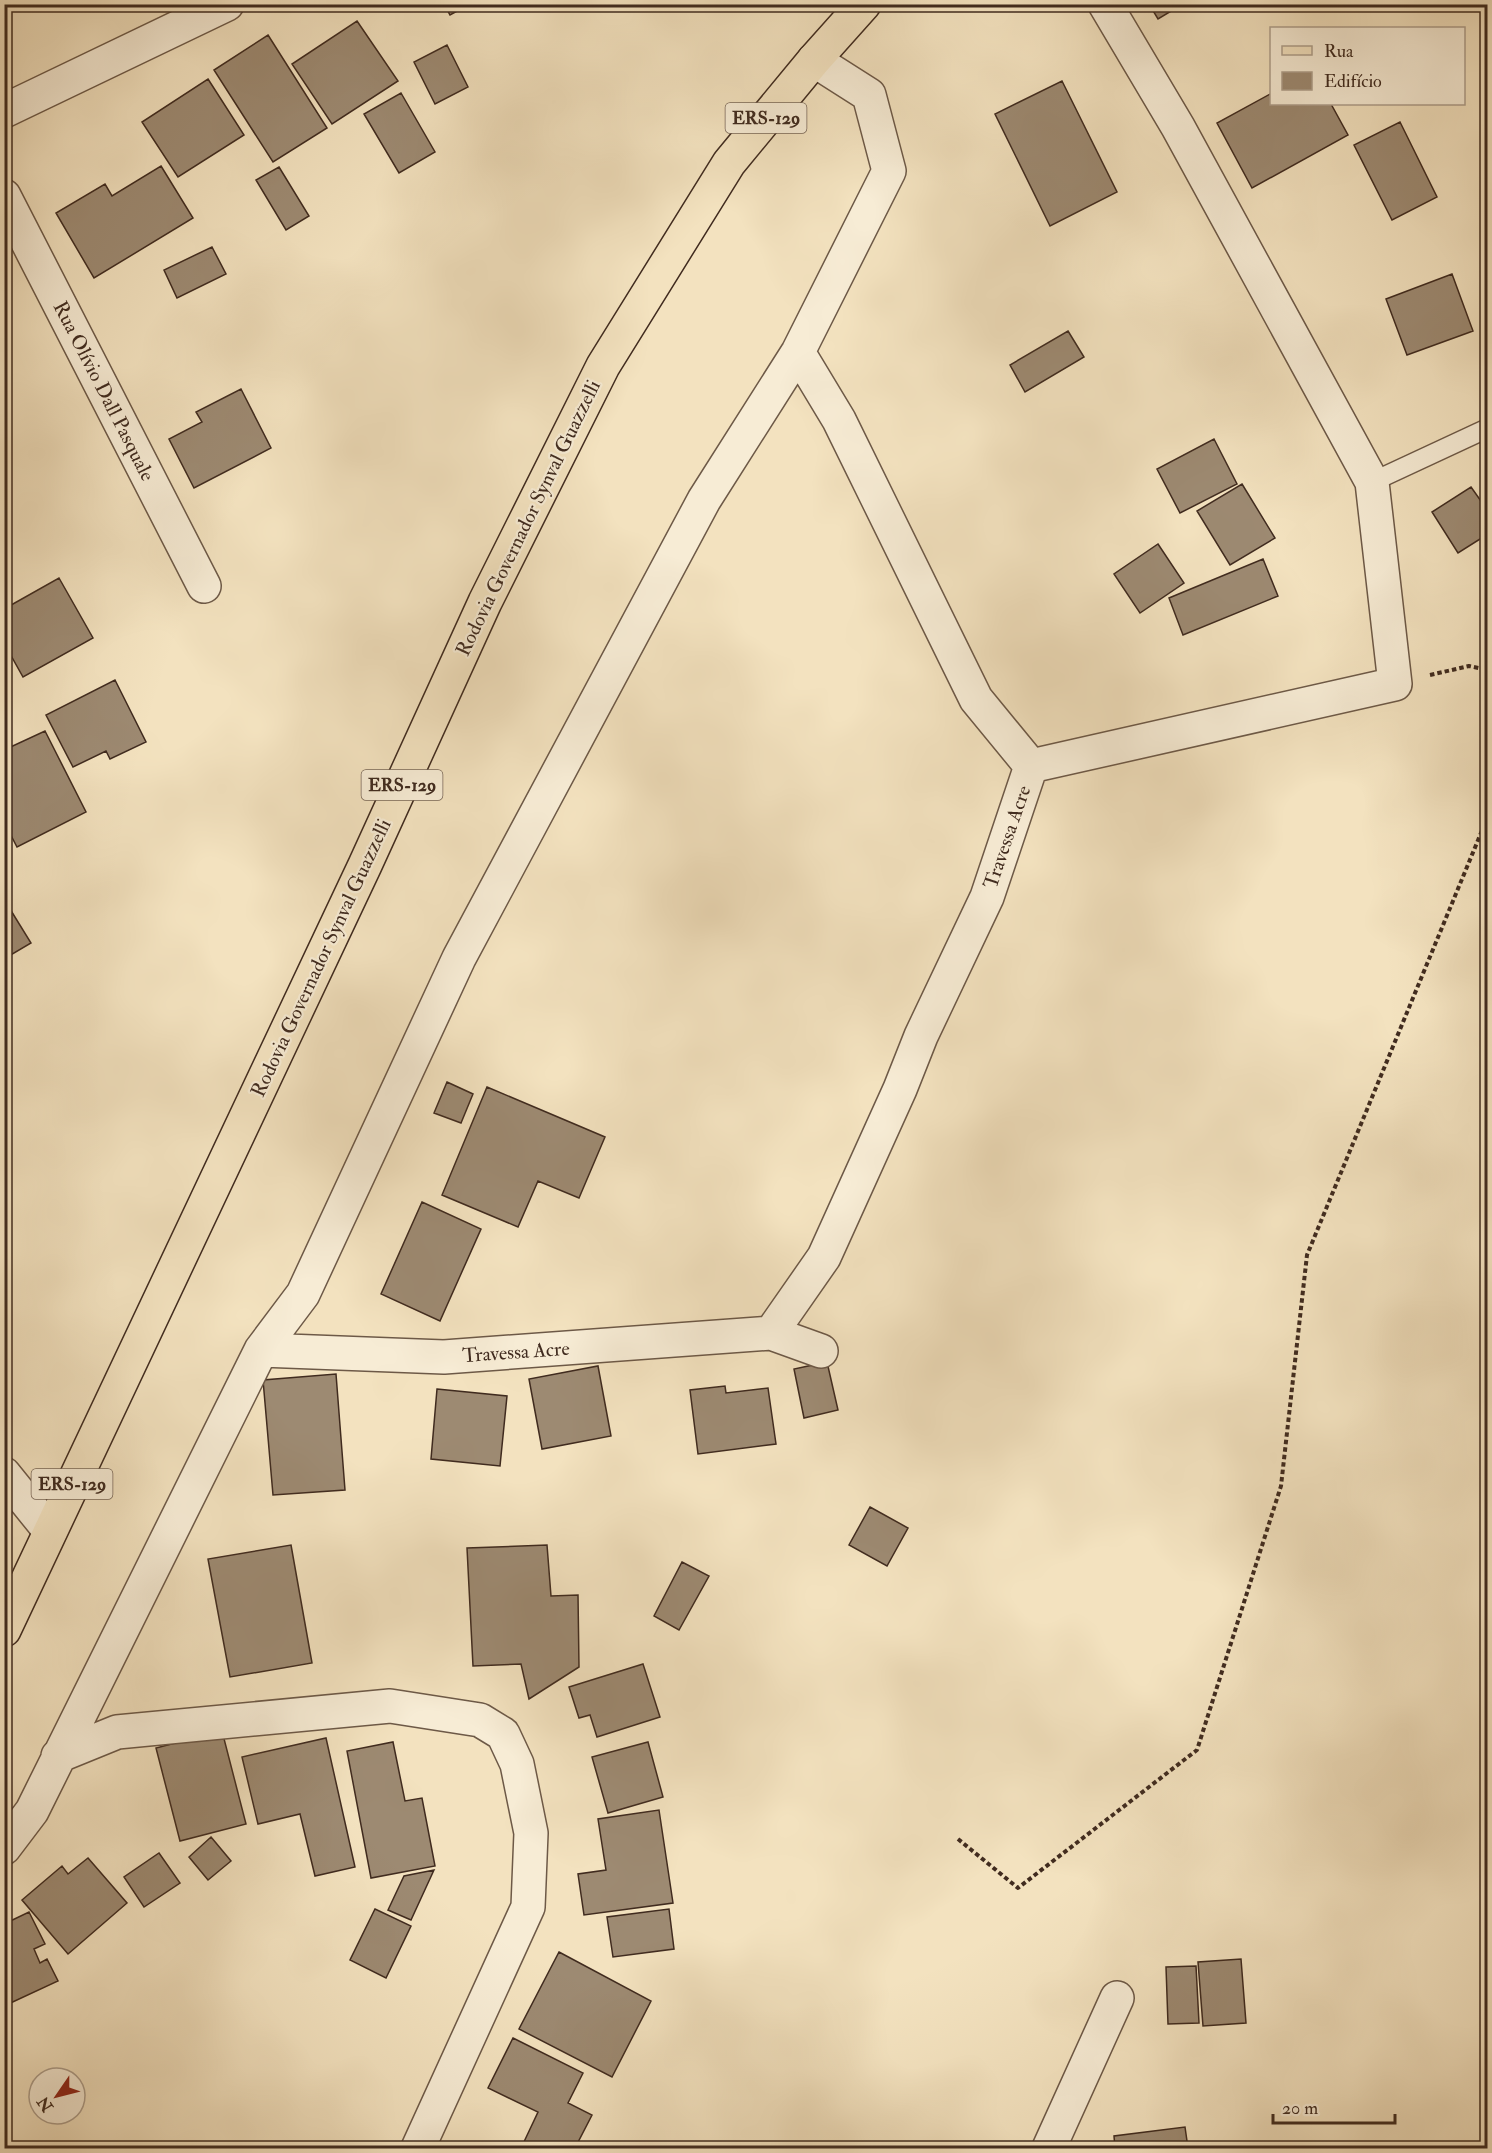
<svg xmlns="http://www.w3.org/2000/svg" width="1492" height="2153" viewBox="0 0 1492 2153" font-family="'IM FELL Double Pica',serif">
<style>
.building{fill:#9d8a72;stroke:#402b1f;stroke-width:1.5}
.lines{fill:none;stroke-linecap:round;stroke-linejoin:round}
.service-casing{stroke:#6d5947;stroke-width:21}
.minor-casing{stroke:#6d5947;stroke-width:36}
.primary-casing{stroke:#402b1f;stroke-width:36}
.path{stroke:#402b1f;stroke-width:4;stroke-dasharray:4.5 3;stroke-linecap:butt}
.service{stroke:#f7ecd5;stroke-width:18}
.minor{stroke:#f7ecd5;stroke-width:33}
.primary{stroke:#f3e2bf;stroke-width:33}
.labels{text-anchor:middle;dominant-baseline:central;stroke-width:4.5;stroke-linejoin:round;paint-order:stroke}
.shield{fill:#f7ecd5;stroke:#776556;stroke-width:1.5}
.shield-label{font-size:18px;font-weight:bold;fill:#402b1f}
.street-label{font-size:20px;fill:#402b1f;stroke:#f7ecd5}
</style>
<rect width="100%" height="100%" fill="#f3e2bf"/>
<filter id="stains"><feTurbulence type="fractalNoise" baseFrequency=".00333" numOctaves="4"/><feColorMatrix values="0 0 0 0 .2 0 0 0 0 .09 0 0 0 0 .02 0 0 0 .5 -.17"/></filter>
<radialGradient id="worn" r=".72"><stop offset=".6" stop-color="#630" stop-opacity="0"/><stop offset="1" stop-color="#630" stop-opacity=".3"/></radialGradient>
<path class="building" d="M444,4H470L450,15Z
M1149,4H1183L1158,19Z
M357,21L398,81L332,124L292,64Z
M268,35L327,128L273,162L214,70Z
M447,45L468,87L435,104L414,62Z
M208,79L244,135L178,177L142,122Z
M1062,81L1117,192L1050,226L995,114Z
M401,93L435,152L399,173L364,114Z
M1272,93V104H1331L1348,135L1252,188L1217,123Z
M1400,122L1437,197L1392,220L1354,145Z
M161,166L193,218L94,278L56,213L105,184L112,196Z
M279,167L309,216L286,230L256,180Z
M212,247L226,274L177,298L164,270Z
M1452,274L1473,331L1407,355L1386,299Z
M1068,331L1084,357L1025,392L1010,365Z
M241,389L271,448L194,488L169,439L202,422L196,412Z
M1214,439L1237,484L1180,513L1157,469Z
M1242,484L1275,538L1230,565L1197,511Z
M1471,487L1488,511V534L1458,553L1432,512Z
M1158,544L1184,583L1140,613L1114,574Z
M1263,559L1278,596L1183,635L1169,598Z
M59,578L93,638L23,677L4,643V609Z
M115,680L146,742L110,759L106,751L73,767L46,715Z
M45,731L86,812L17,847L4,822V750Z
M10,909L31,943L4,959V912Z
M447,1082L473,1094L461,1123L434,1113Z
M487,1087L605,1137L579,1198L538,1181L518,1227L442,1195Z
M422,1202L481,1229L440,1321L381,1294Z
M827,1362L838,1410L804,1418L794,1369Z
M598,1366L611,1436L542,1449L529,1379Z
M336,1374L345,1490L273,1495L263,1380Z
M725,1386L726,1393L768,1388L776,1444L698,1454L690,1390Z
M437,1389L507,1396L500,1466L431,1459Z
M870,1507L908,1528L887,1566L849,1545Z
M291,1545L312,1663L230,1677L208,1559Z
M547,1545L551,1596L578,1595L579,1667L529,1699L521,1664L473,1666L467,1548Z
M682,1562L709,1576L679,1630L654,1616Z
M643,1664L660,1717L597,1737L590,1715L579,1718L569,1687Z
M222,1731L246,1824L180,1841L156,1748Z
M326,1738L355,1867L315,1876L300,1814L258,1824L242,1757Z
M393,1742L405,1801L422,1798L435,1866L371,1878L347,1751Z
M648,1742L663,1797L608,1813L592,1757Z
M659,1810L673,1903L584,1915L578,1874L606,1870L598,1819Z
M211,1837L231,1861L208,1880L189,1857Z
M159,1853L180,1883L144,1907L124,1877Z
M88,1858L127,1903L68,1954L22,1900L62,1866L68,1874Z
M434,1870L411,1920L388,1910L404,1876Z
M375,1909L411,1926L386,1978L350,1960Z
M669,1909L674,1949L613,1957L607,1917Z
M29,1912L45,1944L34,1949L40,1963L47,1959L58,1981L4,2006V1924Z
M559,1952L651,2001L612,2077L519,2029Z
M1241,1959L1246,2023L1203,2026L1198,1962Z
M1196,1966L1199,2023L1168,2024L1166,1967Z
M513,2038L583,2073L568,2103L592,2115L575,2148H527L522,2146L538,2112L488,2088Z
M1185,2127L1188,2148H1115L1114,2136Z"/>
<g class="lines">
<g class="service-casing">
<path id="service" d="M1372,482L1488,428"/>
</g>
<g class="minor-casing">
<path id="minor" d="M4,111L227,4
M4,196L204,586
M1031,766L1395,684L1372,482L1178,127L1105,4
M771,1333L821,1351
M261,1350L444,1357L771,1333L824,1257L900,1089L921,1036L987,897L1031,766L976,699L839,420L798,352
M4,1474L50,1531
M58,1756L117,1732L390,1706L480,1720L503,1734L517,1764L531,1833L528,1907L418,2148
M4,1848L32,1811L261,1350L303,1294L459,958L704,500L798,352L889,171L869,95L814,60
M1049,2148L1117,1998"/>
</g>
<g class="primary-casing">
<path id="primary" d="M4,1630L365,865L485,602L603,366L729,163L814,60L864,4"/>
</g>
<path class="path" d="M1430,675L1469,666L1488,670
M958,1839L1018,1888L1197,1750L1281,1486L1307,1255L1488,816"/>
<use href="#service" class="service"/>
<use href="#minor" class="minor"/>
<use href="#primary" class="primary"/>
</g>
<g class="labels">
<g class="shield">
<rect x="725.5" y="103" width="81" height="30" rx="4.5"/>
<rect x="361.5" y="770" width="81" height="30" rx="4.5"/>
<rect x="31.5" y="1469" width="81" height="30" rx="4.5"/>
</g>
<g class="shield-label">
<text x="766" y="118">ERS-129</text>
<text x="402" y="785">ERS-129</text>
<text x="72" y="1484">ERS-129</text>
</g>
<g class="street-label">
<text transform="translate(104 391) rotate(63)">Rua Olívio Dall Pasquale</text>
<text transform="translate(528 518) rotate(-64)">Rodovia Governador Synval Guazzelli</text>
<text transform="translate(1007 837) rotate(-71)">Travessa Acre</text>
<text transform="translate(321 958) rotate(-65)">Rodovia Governador Synval Guazzelli</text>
<text transform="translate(516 1352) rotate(-4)">Travessa Acre</text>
</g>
</g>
<rect width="1492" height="2153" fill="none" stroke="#f3e2bf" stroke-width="24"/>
<rect x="6" y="6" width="1480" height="2141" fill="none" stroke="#402b1f" stroke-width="3"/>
<rect x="12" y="12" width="1468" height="2129" fill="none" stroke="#402b1f" stroke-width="1.5"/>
<rect x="1270" y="27" width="195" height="78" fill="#f7ecd5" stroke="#ae9f8c" stroke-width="1.5"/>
<rect x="1282" y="46" width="30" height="9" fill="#f3e2bf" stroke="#ae9f8c" stroke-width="1.5"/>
<text x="1324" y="57" font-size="18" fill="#402b1f">Rua</text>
<rect x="1282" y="72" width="30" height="18" fill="#9d8a72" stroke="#ae9f8c" stroke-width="1.5"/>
<text x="1324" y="87" font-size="18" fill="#402b1f">Edifício</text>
<g transform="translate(57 2096) rotate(235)"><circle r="28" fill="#f7ecd5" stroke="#ae9f8c" stroke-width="1.5"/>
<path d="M0-4.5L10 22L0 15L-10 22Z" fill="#8f2418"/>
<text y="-9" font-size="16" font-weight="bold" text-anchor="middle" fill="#402b1f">N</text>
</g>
<path d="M1273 2114v9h122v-9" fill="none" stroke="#402b1f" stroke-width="3"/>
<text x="1282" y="2114" font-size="18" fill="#402b1f" stroke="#f7ecd5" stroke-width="4.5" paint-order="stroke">20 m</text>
<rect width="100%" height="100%" filter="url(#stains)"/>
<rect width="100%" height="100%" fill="url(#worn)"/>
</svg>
